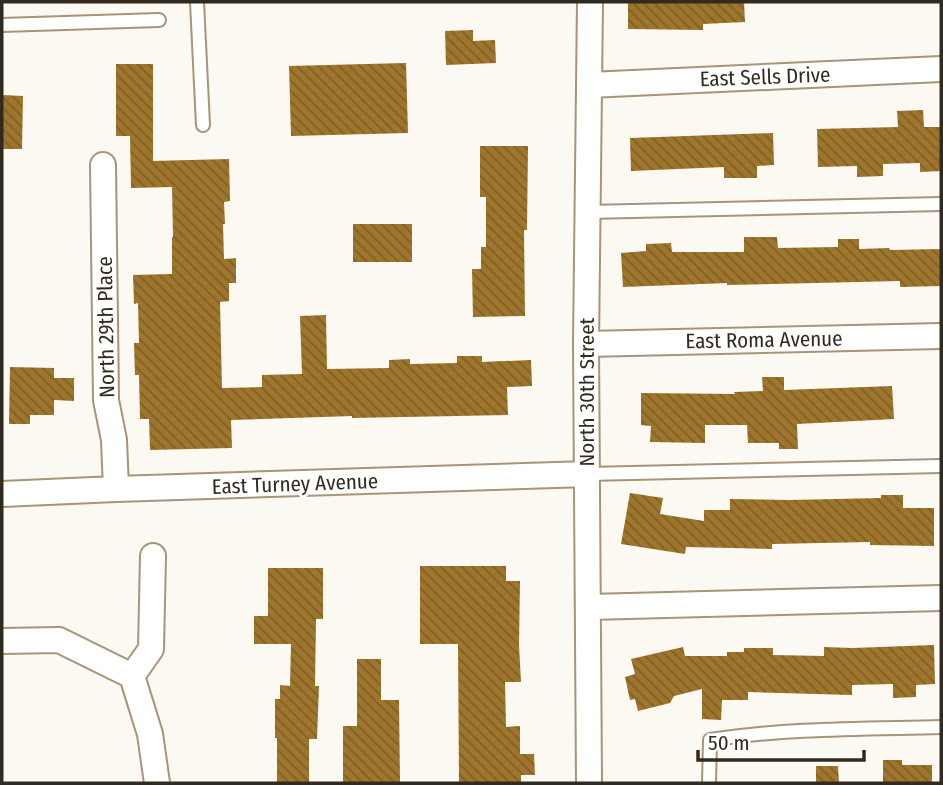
<svg xmlns="http://www.w3.org/2000/svg" width="943" height="785" viewBox="0 0 943 785" font-family="'Fira Sans Condensed',sans-serif">
<style>
.building{fill:url(#building-back-hatch)}
.lines{fill:none;stroke-linecap:round;stroke-linejoin:round}
.lane-casing{stroke:#a89477;stroke-width:16}
.street-casing{stroke:#a89477;stroke-width:28}
.lane{stroke:#fff;stroke-width:12}
.street{stroke:#fff;stroke-width:24}
.labels{text-anchor:middle;dominant-baseline:central;stroke-width:6;stroke-linejoin:round;paint-order:stroke}
.street-label{font-size:21px;fill:#322a1e;stroke:#fff}
</style>
<defs>
<pattern id="building-back-hatch" width="6" height="6" patternUnits="userSpaceOnUse" patternTransform="scale(1.75)"><rect width="6" height="6" fill="#9e752c"/><path d="M-1 5l2 2M0 0l6 6M5-1l2 2" fill="none" stroke="#816025"/></pattern>
</defs>
<rect width="100%" height="100%" fill="#fcf8f2"/>
<path class="building" d="M628,2H744L745,22L703,24V30L628,29Z
M473,30V41L495,40L496,63L446,65L445,31Z
M406,63L408,133L291,136L289,66Z
M116,64H153V161L229,159L230,201L224,202L225,224H223L224,259L236,258V283H229V301L220,302L222,388L262,387V375L302,374L300,316L326,315L327,369L389,368V360L410,359V364L457,363V356H482V362L531,360L532,386L507,387L508,415L352,418V416L231,420L232,448L150,450L149,419H140L139,375H135L134,343H139L138,303L134,304L133,275L172,274V237H173L172,187L131,188L130,136H116Z
M2,95L23,96L22,149H2Z
M923,110L924,127H941V171L920,172V163L883,164V176L857,177V166L818,167L817,129L898,127L897,111Z
M773,133L774,165L757,166V178H724V167L631,171L630,138Z
M480,146H528L527,230H524L525,316L473,317L472,269H481V247H486V197H480Z
M353,224H412V262H353Z
M744,237H777L778,248L838,247V239H859V249L889,248L890,250L941,249V286L900,287V281L727,285V283L623,287L621,253L646,251V244L671,243L672,252H744Z
M10,367L54,368V378H74V401L54,400V415H30V424H9Z
M762,377H784V390L892,386L894,419L797,424L798,449H779V443H748L747,425H705V443L650,442L651,426L641,425V393L735,394L734,392L763,391Z
M630,493L663,498L660,514L704,521V510H730V499L790,500L881,498V495H903V508H934V546L870,545V542L772,544V549L686,547L685,554L621,544Z
M420,566H506V581H520L519,645L521,682H505L506,727L520,726V754H534L535,775H521V783H459L458,644H420Z
M268,568H323V619H316L315,686H319L317,739H309V783H277V738H275V699H280V685L290,686L291,644H254V616H268Z
M934,645L935,684L916,685V697L893,698V684L852,685V695L748,692V700H722L721,720L702,719V689L674,696L670,703L638,711L635,699L630,700L625,677L635,674L631,659L683,647L685,656H727V652H744V648H773V655L824,656V647L853,648Z
M357,659H381V700H399L400,783H343V726H357Z
M883,760H902V765H932V783H883Z
M816,766H838L839,783H816Z"/>
<g class="lines">
<g class="lane-casing">
<path id="lane" d="M197,2L203,125
M2,25L159,20
M588,212L941,204
M588,474L941,466
M709,783L710,740C786,728 864,729 941,727"/>
</g>
<g class="street-casing">
<path id="street" d="M589,85L941,69
M103,165L106,400L114,440L116,489
M586,344L941,336
M2,494L116,489L588,474
M589,607L941,598
M2,641L59,640L132,676
M132,676L151,649L153,556
M132,676L150,734L157,783
M589,783L586,344L590,2"/>
</g>
<use href="#lane" class="lane"/>
<use href="#street" class="street"/>
</g>
<g class="labels">
<g class="street-label">
<text transform="translate(765 77) rotate(-2)">East Sells Drive</text>
<text transform="translate(106 327) rotate(-91)">North 29th Place</text>
<text transform="translate(764 340) rotate(-1)">East Roma Avenue</text>
<text transform="translate(587 392) rotate(-90)">North 30th Street</text>
<text transform="translate(295 484) rotate(-2)">East Turney Avenue</text>
</g>
</g>
<rect width="943" height="785" fill="none" stroke="#322a1e" stroke-width="7"/>
<path d="M698 750v10h166v-10" fill="none" stroke="#322a1e" stroke-width="3.5"/>
<text x="708" y="750" font-size="21" fill="#322a1e" stroke="#ffffff" stroke-width="5" paint-order="stroke">50 m</text>
</svg>
